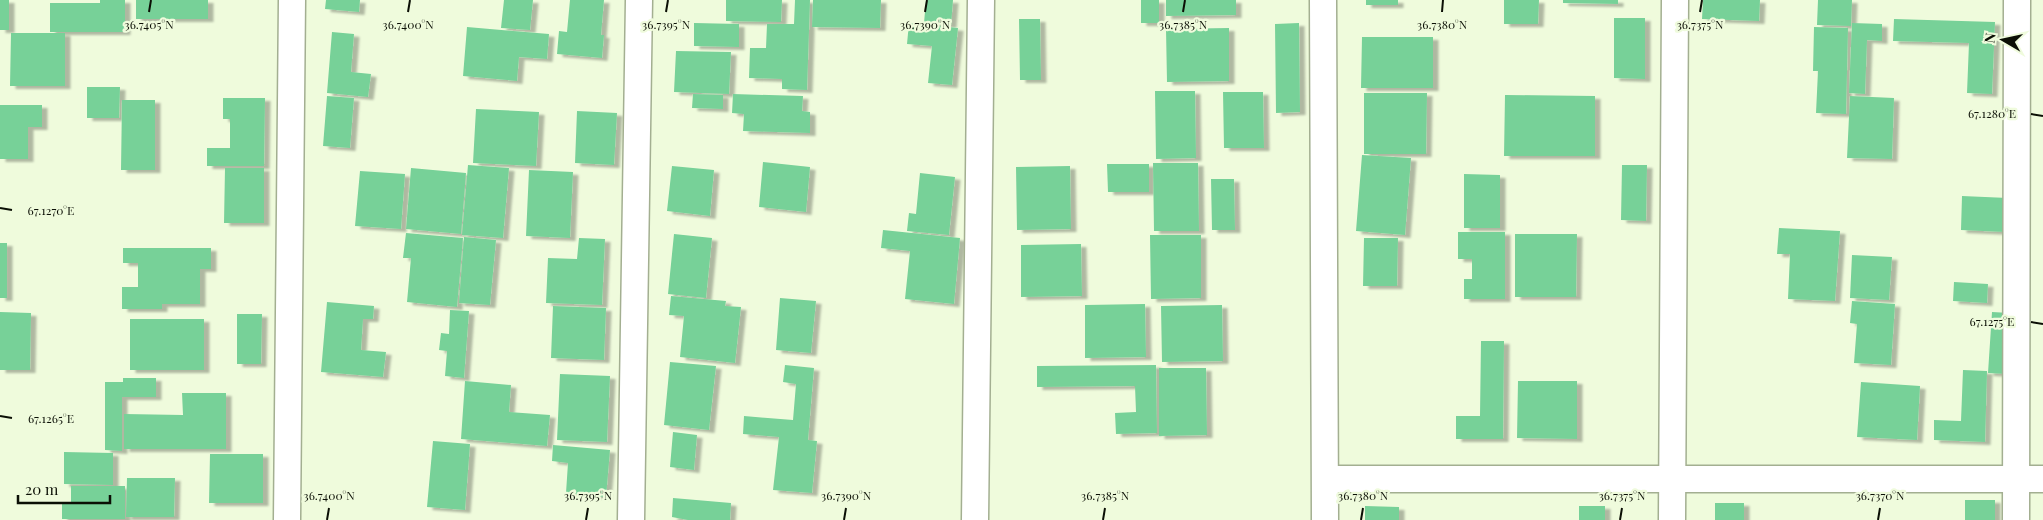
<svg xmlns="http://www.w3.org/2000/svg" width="2043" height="520" viewBox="0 0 2043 520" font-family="'Playfair Display',serif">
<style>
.building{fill:#77d198;filter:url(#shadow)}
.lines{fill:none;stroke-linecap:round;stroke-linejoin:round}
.minor-casing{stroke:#a3af91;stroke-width:29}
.minor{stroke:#fff;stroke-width:26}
.ticks{fill:none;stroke:#0b0f05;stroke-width:2}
.ticks-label{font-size:12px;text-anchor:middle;fill:#0b0f05;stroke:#effbdc;stroke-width:4.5;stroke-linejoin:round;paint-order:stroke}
</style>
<defs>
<filter id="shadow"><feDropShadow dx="5.5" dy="3" stdDeviation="1" flood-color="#0004"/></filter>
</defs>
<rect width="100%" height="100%" fill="#effbdc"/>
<path class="building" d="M0,0H9V30H0Z
M100,0H125V32H50V3H100Z
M136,0H208V19H136Z
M326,0H360L359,12L325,9Z
M504,0H533L530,30L501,28Z
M570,0H604L601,35H604L602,58L557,54L559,31L567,32Z
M726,0H782L781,22L726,21Z
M795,0H810L807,90L782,89V79L749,78L750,48H766L767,24H794Z
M813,0H881L880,28L812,27Z
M926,0H953L951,25L924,23Z
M1141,0H1159V23H1141Z
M1166,0H1236V15L1166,16Z
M1366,0H1398V5H1366Z
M1504,0H1539L1538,24H1504Z
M1563,0H1618V4L1563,3Z
M1703,0H1760L1759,21L1702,19Z
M1818,0H1852L1851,26L1817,25Z
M1614,18H1645V79L1614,78Z
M1019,19H1040L1041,80H1020Z
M1894,19L1995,22L1992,94L1967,93L1969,43L1893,41Z
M694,23L739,24V47L694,46Z
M909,23L958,28L952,85L928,83L932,46L907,44Z
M1299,23L1300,112L1276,113L1275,24Z
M1852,23L1882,24V41L1867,40L1865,94L1849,93Z
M467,27L549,34L547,59L519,57L517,81L463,76Z
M1814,27L1848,28L1846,114L1816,113L1818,71H1813Z
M1229,28V81L1167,82L1166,29Z
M332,32L354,34L351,72L371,74L368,97L327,93Z
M11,33H65V86H10Z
M1362,37H1433V88H1361Z
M676,51L731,52L729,94L674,92Z
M87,87H120L119,118H87Z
M1155,91H1195L1196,158L1156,159Z
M1223,92H1263L1264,148H1224Z
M1364,93H1427L1426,154H1364Z
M693,94L723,95V109L692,108Z
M733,94L803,96L802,111L810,112V133L743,131L744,114L732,113Z
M1505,95L1595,96V156H1504Z
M327,96L354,98L350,148L323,146Z
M1850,96L1894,98L1892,159L1847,158Z
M223,98H265L264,166H207V148H230V119H223Z
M122,100H155V170H121Z
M0,105H42V127H28V159H0Z
M476,109L539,112L536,166L473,163Z
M577,111L617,113L614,165L575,163Z
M1362,155L1411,158L1405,235L1356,231Z
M763,162L810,167L806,212L759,207Z
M1153,163H1198L1199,231H1154Z
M1107,164H1149V192H1108Z
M468,165L509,168L503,238L462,235Z
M1622,165H1647L1646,221L1621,220Z
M672,166L714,170L710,216L667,211Z
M1070,166L1071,229L1017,230L1016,167Z
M225,168H264V223H224Z
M411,168L466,173L461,234L406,229Z
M529,170L573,172L570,238L526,236Z
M360,171L405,174L401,229L355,226Z
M920,173L955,177L949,235L907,231L909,213L916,214Z
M1464,174L1500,175V228H1464Z
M1211,179H1234L1235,230H1212Z
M1962,196L2008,198L2006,232L1961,230Z
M1779,228L1840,231L1835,301L1788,299L1790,254H1777Z
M883,230L960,238L954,304L905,299L910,251L881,248Z
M1458,232H1505V299H1464V279H1472V259H1458Z
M406,233L463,238L457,307L407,302L411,258H403Z
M674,234L712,238L706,298L668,294Z
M1515,234H1577L1576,297H1515Z
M1150,235H1201V298L1151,299Z
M464,237L496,240L490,305L459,303Z
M579,238L605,239L602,305L546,303L548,258L577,259Z
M1364,238H1398L1397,286H1363Z
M0,243H7V298H0Z
M1081,244L1082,296L1021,297V245Z
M123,248H211V269H200V304H162V309H122V287H138V263H123Z
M1852,255L1892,257L1889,300L1850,298Z
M1954,282L1988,284L1987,303L1953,301Z
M671,296L726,301L725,306L741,307L735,363L680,357L684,316L669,315Z
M780,298L816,301L811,353L776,350Z
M1852,301L1895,304L1891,365L1854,363L1857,324L1850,323Z
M327,302L374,306L373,319H363L361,350L386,352L383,377L321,372Z
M1145,304L1146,357L1085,358V305Z
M1222,305L1223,361L1162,362L1161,306Z
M553,306L606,308L604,360L551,358Z
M450,310L469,311L464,378L445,376L447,351L439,350L441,333L449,334Z
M0,312L31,313L30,370H0Z
M1992,312L2010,313L2007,374L1988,373Z
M237,314H262L261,364H237Z
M130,319H204V370H130Z
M1481,341H1504L1503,439H1456V416H1480Z
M670,362L716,366L709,430L664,425Z
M785,365L814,368L808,440L817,441L812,493L773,490L779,437L743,434L744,416L793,420L796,384L783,382Z
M1156,365L1157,433L1116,434L1115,413L1136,412L1135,386L1037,387V366Z
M1159,368H1206L1207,435L1159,436Z
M1963,370L1987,371L1985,442L1934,440V420L1961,421Z
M560,374L610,376L607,442L557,440Z
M123,378H156V397H122V451L105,450V382H123Z
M465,381L511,385L509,412L550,415L547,446L461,439Z
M1518,381H1577V439L1517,438Z
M1861,382L1920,386L1917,440L1857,437Z
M182,393H226V449H124V414L183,415Z
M673,432L697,435L694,470L670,467Z
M433,441L470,444L465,510L427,507Z
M553,445L610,450L606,497L566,493L568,463L552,461Z
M64,452L113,453V485L64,484Z
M210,454H263V503H209Z
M127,478H175L174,517H126Z
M71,486H125V519H62V504L71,503Z
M673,498L731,503L730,520H688L672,517Z
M1965,500H1995V520H1965Z
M1715,503H1744V520H1715Z
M1365,506L1399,507V520H1365Z
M1579,506H1605V520H1579Z"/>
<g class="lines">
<g class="minor-casing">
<path id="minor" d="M1323,0L1325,520
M1325,479H2043
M287,520L292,0
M631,520L639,0
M975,520L981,0
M1672,520L1675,0
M2016,520L2017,0"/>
</g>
<use href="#minor" class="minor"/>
</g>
<path class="ticks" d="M149,12L151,0M408,12L410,0M666,12L668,0M925,12L927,0M1183,12L1185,0M1442,12L1443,0M1700,12L1702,0M2031,114L2043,116M0,208L12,210M2031,322L2043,324M0,416L12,418M327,520L329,508M586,520L588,508M844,520L846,508M1103,520L1105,508M1361,520L1363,508M1620,520L1622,508M1878,520L1880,508"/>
<g class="ticks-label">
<text x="149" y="29">36.7405°N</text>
<text x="408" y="29">36.7400°N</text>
<text x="666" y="29">36.7395°N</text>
<text x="925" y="29">36.7390°N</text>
<text x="1183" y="29">36.7385°N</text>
<text x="1442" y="29">36.7380°N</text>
<text x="1700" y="29">36.7375°N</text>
<text x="1992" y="118">67.1280°E</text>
<text x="51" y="215">67.1270°E</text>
<text x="1992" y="326">67.1275°E</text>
<text x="51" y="423">67.1265°E</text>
<text x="329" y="500">36.7400°N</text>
<text x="588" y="500">36.7395°N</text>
<text x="846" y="500">36.7390°N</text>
<text x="1105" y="500">36.7385°N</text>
<text x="1363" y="500">36.7380°N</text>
<text x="1622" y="500">36.7375°N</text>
<text x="1880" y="500">36.7370°N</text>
</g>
<g transform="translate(2003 40) rotate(279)" stroke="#effbdc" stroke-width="4" paint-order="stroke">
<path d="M0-4L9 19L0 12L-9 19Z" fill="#0b0f05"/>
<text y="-8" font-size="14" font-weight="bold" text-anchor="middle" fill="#0b0f05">N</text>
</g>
<path d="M18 495v8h92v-8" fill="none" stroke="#0b0f05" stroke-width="2.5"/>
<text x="25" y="495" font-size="15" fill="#0b0f05" stroke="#effbdc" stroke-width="4" paint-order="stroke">20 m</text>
</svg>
